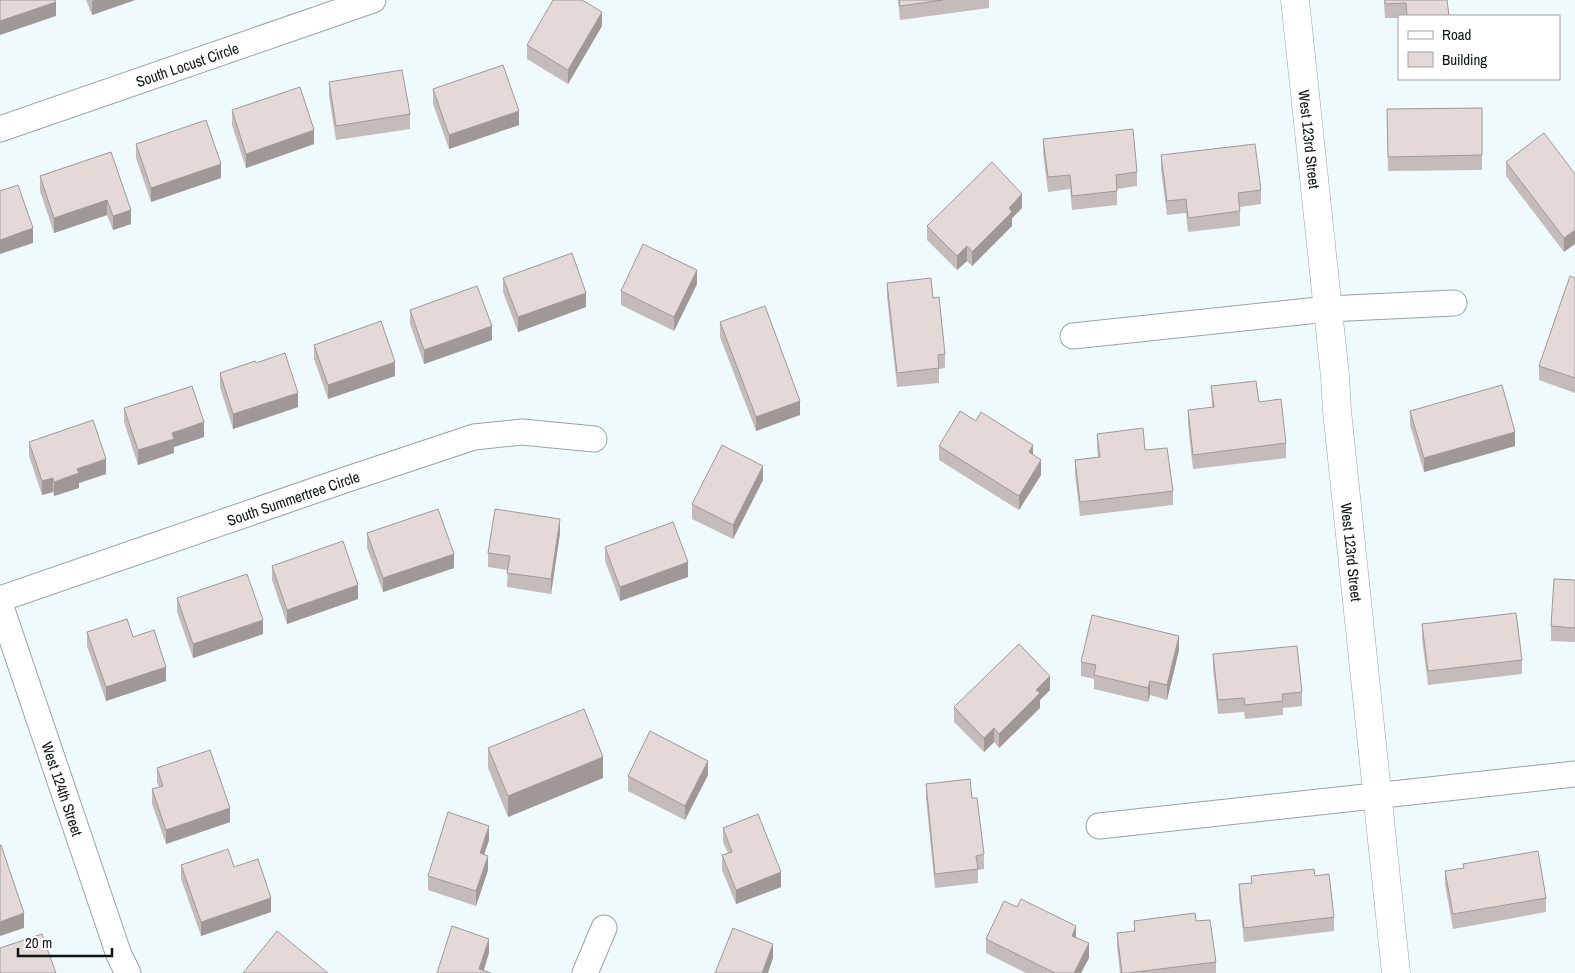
<svg xmlns="http://www.w3.org/2000/svg" width="1575" height="973" viewBox="0 0 1575 973" font-family="'Archivo Narrow',sans-serif">
<style>
.lines{fill:none;stroke-linecap:round;stroke-linejoin:round}
.minor-casing{stroke:#98a3a4;stroke-width:27}
.tertiary-casing{stroke:#98a3a4;stroke-width:29}
.minor{stroke:#fff;stroke-width:25}
.tertiary{stroke:#fff;stroke-width:28}
.wall{fill:#c5bbba}
.shaded-wall{fill:#a09897}
.building{fill:#e5d9d8;stroke:#a09897}
.labels{text-anchor:middle;dominant-baseline:central;stroke-width:4;stroke-linejoin:round;paint-order:stroke}
.street-label{font-size:15px;fill:#0f1414;stroke:#fff}
</style>
<rect width="100%" height="100%" fill="#eefafb"/>
<g class="lines">
<g class="minor-casing">
<g id="minor">
<path id="s1" d="M0,129L373,0"/>
<path d="M1073,336L1327,309L1454,303"/>
<path id="s2" d="M0,599L342,481L474,437L522,432L594,439"/>
<path id="s3" d="M0,604L119,955L128,973"/>
<path d="M1099,826L1575,774"/>
<path d="M585,973L604,928"/>
</g>
</g>
<g class="tertiary-casing">
<g id="tertiary">
<path id="s4" d="M1295,0L1335,376L1337,411L1396,973"/>
</g>
</g>
<use href="#minor" class="minor"/>
<use href="#tertiary" class="tertiary"/>
</g>
<path class="wall" d="M86,0H135L92,15Z
M898,0H989V8L900,20Z
M1384,0H1447L1449,16H1399V18H1385Z
M602,26L568,84L527,59V45Z
M329,82L410,114V129L336,140L329,96Z
M433,89L519,125L449,149L433,104Z
M1482,108V170L1388,171L1387,109Z
M232,110L314,144L246,168L232,125Z
M1043,139L1137,172V186L1117,189V205L1072,210L1070,189L1048,192L1043,153Z
M136,144L221,178L151,202L136,158Z
M111,152L131,224L113,230L107,215L54,233L40,191V176Z
M1161,155L1261,190V204L1240,207V226L1188,232L1186,213L1167,215L1161,170Z
M1506,162L1575,174L1564,252L1506,176Z
M1022,208L1012,218V226L972,266L967,261L957,270L927,240V226Z
M503,278L586,307L518,332L503,292Z
M1575,278V393L1539,380V366Z
M887,283L933,298L945,354V368L939,369V383L897,387L887,297Z
M697,284L674,331L621,305V291Z
M410,310L492,340L424,364L410,324Z
M720,322L800,415L756,431L720,337Z
M314,345L395,376L328,399L314,359Z
M256,363L298,407L233,429L220,387V373Z
M1211,386L1286,443V458L1193,469L1188,424V410L1212,407Z
M124,408L204,437L174,447V453L138,465L124,422Z
M1410,411L1515,446L1424,472L1410,425Z
M976,421L1033,455L1041,475L1019,510L939,460V446Z
M1097,434L1145,450L1173,491V505L1080,516L1075,474V460L1098,457L1097,448Z
M29,442L106,474L79,483V488L54,496L53,492L42,495L29,456Z
M763,480L733,539L692,519V504Z
M367,533L454,568L383,592L367,548Z
M560,533L551,594L507,587L508,570L488,567V553Z
M605,547L688,577L620,601L605,561Z
M272,566L358,599L287,624L272,580Z
M1575,580V642L1551,641V626Z
M177,598L263,634L193,658L177,612Z
M1422,624L1522,660V674L1428,685L1422,639Z
M87,632L133,637L166,681L106,701L87,646Z
M1179,650L1167,700L1150,695L1148,702L1094,689V679L1081,676V662Z
M1213,654L1302,692V706L1283,708V715L1245,719L1244,712L1218,714L1213,669Z
M1050,690L1040,700V708L999,748L994,742L984,752L954,722V707Z
M488,748L603,778L508,817L488,768Z
M157,768L230,822L166,844L152,804V789L159,787L157,782Z
M708,775L685,820L628,791V776Z
M926,784L972,798L984,854V869L978,870V883L935,888L926,798Z
M723,828L781,887L736,904L722,870V855L728,853L723,842Z
M489,840L484,854L488,870L476,906L428,890V876Z
M1463,864L1546,898V912L1453,929L1445,885V871L1463,868Z
M181,865L234,867L271,912L201,936L181,879Z
M1251,876H1315L1334,917V931L1244,942L1239,898V884L1251,883Z
M1134,921H1196L1216,962V973H1120L1117,947V933L1134,931Z
M1076,937L1089,958L1081,973H1026L986,953V939Z"/>
<path class="shaded-wall" d="M95,0H135L92,15V1Z
M56,2V16L0,35V21Z
M602,12V26L568,84V70Z
M519,111V125L449,149V135Z
M314,130V144L246,168V154Z
M221,164V178L151,202V188Z
M1022,194V208L1012,218V226L972,266V252L1009,208Z
M107,200V215L54,233V218Z
M131,210V224L113,230V216Z
M33,228V243L0,254V240Z
M1575,230V244L1564,252V238Z
M967,246V261L957,270V256Z
M697,270V284L674,331V317Z
M586,293V307L518,332V317Z
M492,326V340L424,364V350Z
M395,362V376L328,399V385Z
M298,393V407L233,429V414Z
M800,401V415L756,431V417Z
M204,422V437L174,447V453L138,465V450L172,433Z
M1515,432V446L1424,472V458Z
M1033,445V460L1029,452Z
M106,459V474L79,483V488L54,496V482L77,469Z
M1041,460V475L1019,510V496Z
M763,466V480L733,539V525Z
M53,478V492L42,495V481Z
M560,519V533L551,594V579Z
M454,554V568L383,592V578Z
M688,562V577L620,601V587Z
M358,585V599L287,624V610Z
M263,620V634L193,658V644Z
M1179,636V650L1167,700V685Z
M166,667V681L106,701V687Z
M1050,676V690L1040,700V708L999,748V734L1036,690Z
M1150,681V695L1148,702V688Z
M994,728V742L984,752V738Z
M603,757V778L508,817V796Z
M708,761V775L685,820V806Z
M230,808V822L166,844V830Z
M489,826V840L480,867V853Z
M488,856V870L476,906V891Z
M781,872V887L736,904V890Z
M271,898V912L201,936V922Z
M24,913V928L0,936V922Z
M1076,926V941L1072,936Z
M489,939V953L483,973L479,969Z
M1089,943V958L1081,973H1074Z
M773,944V958L768,973H762Z"/>
<path class="building" d="M0,0H55L56,2L0,21Z
M553,0H582L602,12L568,70L527,45Z
M899,0H943L900,6Z
M1385,0H1447L1449,16H1407L1406,3L1385,4Z
M503,65L519,111L449,135L433,89Z
M402,70L410,114L336,126L329,82Z
M300,87L314,130L246,154L232,110Z
M1482,108V155L1388,157L1387,109Z
M206,120L221,164L151,188L136,144Z
M1133,129L1137,172L1116,175L1117,191L1072,196L1070,175L1048,177L1043,139Z
M1544,133L1575,174V230L1564,238L1506,162Z
M1255,144L1261,190L1238,193L1240,211L1188,218L1186,199L1167,201L1161,155Z
M111,152L131,210L113,216L107,200L54,218L40,176Z
M992,162L1022,194L1009,208L1012,212L972,252L967,246L957,256L927,226Z
M18,185L33,228L0,240V191Z
M643,244L697,270L674,317L621,291Z
M572,253L586,293L518,317L503,278Z
M1570,276L1575,278V378L1539,366Z
M931,278L933,298L939,297L945,354L938,355L939,368L897,373L887,283Z
M477,286L492,326L424,350L410,310Z
M765,306L800,401L756,417L720,322Z
M381,321L395,362L328,385L314,345Z
M285,353L298,393L233,414L220,373L255,361L256,363Z
M1256,381L1259,402L1281,399L1286,443L1193,455L1188,410L1214,407L1211,386Z
M1502,385L1515,432L1424,458L1410,411Z
M192,386L204,422L172,433L174,439L138,450L124,408Z
M960,411L976,421L981,412L1033,445L1029,452L1041,460L1019,496L939,446Z
M93,420L106,459L77,469L79,473L54,482L53,478L42,481L29,442Z
M1143,428L1145,450L1167,448L1173,491L1080,502L1075,460L1100,457L1097,434Z
M722,445L763,466L733,525L692,504Z
M438,509L454,554L383,578L367,533Z
M495,509L560,519L551,579L507,573L510,556L488,553Z
M673,522L688,562L620,587L605,547Z
M343,541L358,585L287,610L272,566Z
M247,574L263,620L193,644L177,598Z
M1554,579L1575,580V628L1551,626Z
M1516,613L1522,660L1428,671L1422,624Z
M1092,615L1179,636L1167,685L1150,681L1148,688L1094,675L1096,665L1081,662Z
M127,619L133,637L154,630L166,667L106,687L87,632Z
M1019,644L1050,676L1036,690L1040,693L999,734L994,728L984,738L954,707Z
M1297,646L1302,692L1282,694L1283,701L1245,705L1244,698L1218,700L1213,654Z
M584,709L603,757L508,796L488,748Z
M650,731L708,761L685,806L628,776Z
M210,750L230,808L166,830L152,789L163,786L157,768Z
M970,779L972,798H977L984,854L976,856L978,869L935,874L926,784Z
M448,812L489,826L480,853L488,856L476,891L428,876Z
M758,814L781,872L736,890L722,855L732,852L723,828Z
M0,845H1L24,913L0,922Z
M228,849L234,867L258,859L271,898L201,922L181,865Z
M1538,851L1546,898L1453,914L1445,871L1464,868L1463,864Z
M1314,869L1315,876L1329,874L1334,917L1244,928L1239,884L1252,883L1251,876Z
M1021,899L1076,926L1072,936L1089,943L1074,973H1055L986,939L1004,901L1017,907Z
M1195,913L1196,921L1210,920L1216,962L1128,973H1122L1117,933L1135,931L1134,921Z
M452,926L489,939L479,969L491,973H437Z
M733,928L773,944L762,973H715Z
M277,931L328,973H243Z
M42,934L56,973H0V948Z"/>
<g class="labels">
<g class="street-label">
<text stroke="none"><textPath href="#s1" startOffset="198">South Locust Circle</textPath></text>
<text stroke="none"><textPath href="#s4" startOffset="140">West 123rd Street</textPath></text>
<text stroke="none"><textPath href="#s2" startOffset="310">South Summertree Circle</textPath></text>
<text stroke="none"><textPath href="#s4" startOffset="555">West 123rd Street</textPath></text>
<text stroke="none"><textPath href="#s3" startOffset="195">West 124th Street</textPath></text>
</g>
</g>
<rect x="1398" y="15" width="162" height="65" fill="#ffffff" stroke="#9fa1a1"/>
<rect x="1408" y="31" width="25" height="8" fill="#ffffff" stroke="#9fa1a1"/>
<text x="1442" y="40" font-size="15" fill="#0f1414">Road</text>
<rect x="1408" y="52" width="25" height="15" fill="#e5d9d8" stroke="#9fa1a1"/>
<text x="1442" y="65" font-size="15" fill="#0f1414">Building</text>
<path d="M18 948v8h94v-8" fill="none" stroke="#0f1414" stroke-width="2.5"/>
<text x="25" y="948" font-size="15" fill="#0f1414" stroke="#ffffff" stroke-width="4" paint-order="stroke">20 m</text>
</svg>
